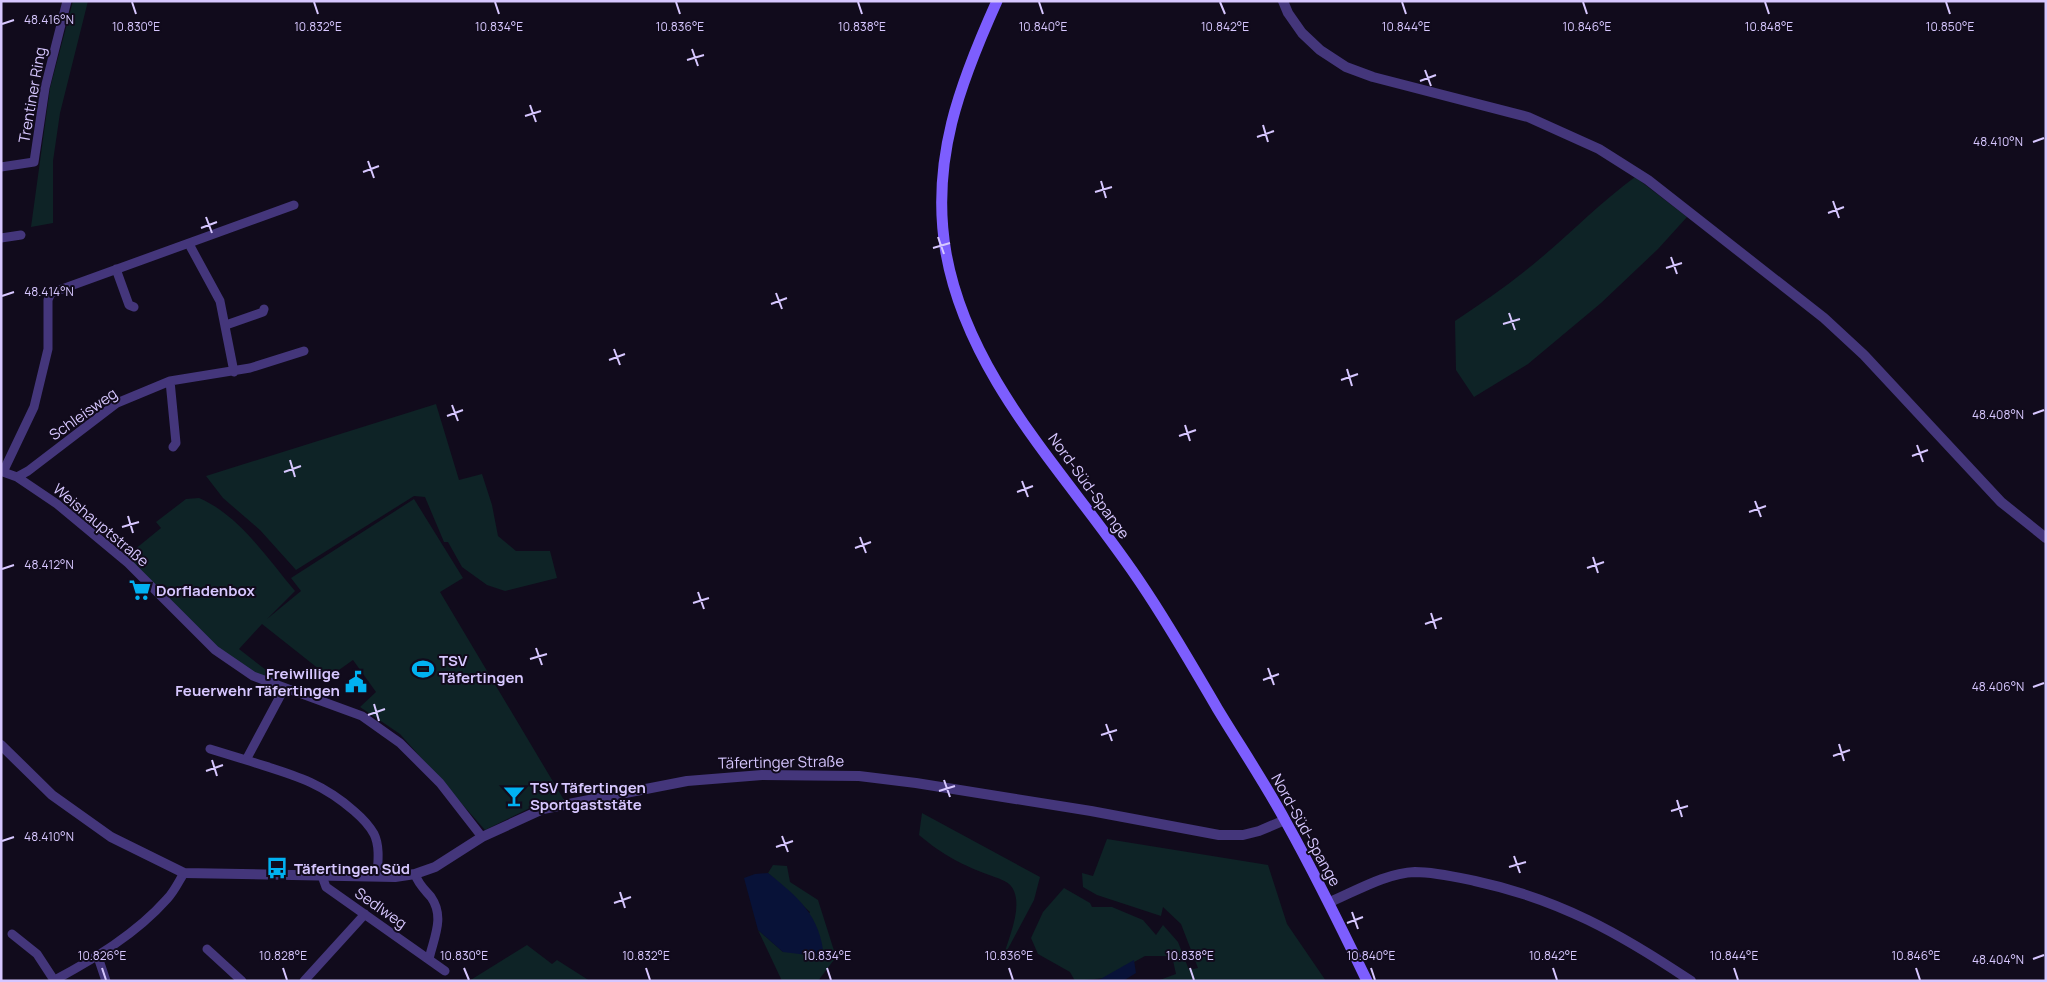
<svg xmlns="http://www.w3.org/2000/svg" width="2047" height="982" viewBox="0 0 2047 982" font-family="Manrope,sans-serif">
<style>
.green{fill:#0e2326}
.water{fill:#081238}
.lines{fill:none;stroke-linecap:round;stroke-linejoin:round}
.minor{stroke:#44367b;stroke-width:9}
.tertiary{stroke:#44367b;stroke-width:10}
.secondary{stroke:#7d5efe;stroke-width:11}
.ticks{fill:none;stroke:#d7c7ff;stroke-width:2}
.labels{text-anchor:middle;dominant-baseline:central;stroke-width:4;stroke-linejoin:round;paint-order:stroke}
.street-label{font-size:15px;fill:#d7c7ff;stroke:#110b1c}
.poi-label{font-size:15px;font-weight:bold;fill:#d7c7ff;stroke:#110b1c;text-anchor:start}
.ticks-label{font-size:12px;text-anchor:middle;fill:#d7c7ff;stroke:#110b1c;stroke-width:4;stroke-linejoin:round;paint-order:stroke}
</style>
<rect width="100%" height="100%" fill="#110b1c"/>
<path class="green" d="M73,1H88L60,113L53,161V223L31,227L50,88Z
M1635,177L1687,217L1658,249L1601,303L1528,364L1474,397L1456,370L1455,321C1485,301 1514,281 1542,257C1573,231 1601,202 1635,177Z
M436,404L459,480L482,474L492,505L498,536L516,551H550L557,578L505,591L487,585L462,567L448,542H444L425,497L414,496L296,570L260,530L223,498L206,476Z
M199,498C239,515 267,558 295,591L267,619L301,591L291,578L414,499L463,578L440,592L564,800L536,805L485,830L400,734L360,707L376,692L353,660L329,677L262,624L239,649L279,680L276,686L215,650L123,559L161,528L156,522L186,499Z
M922,813L1040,877L1034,900L1003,958C1008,939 1022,910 1014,891C1011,882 1000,879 992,876C962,865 944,856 919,835Z
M1107,839L1268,865L1287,924L1326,981H1157L1176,974L1172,956H1145L1105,978L1075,981L1070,972L1038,954L1031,938L1043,912L1064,888L1090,903L1092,907H1112L1143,920L1156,935L1163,925L1178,942L1189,970L1198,968L1181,924L1163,907L1161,916L1097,895L1083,887L1082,873L1093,876Z
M773,865L787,866L790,882L818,900L836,957L818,981H782L758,930L783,952L810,912L768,873Z
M527,945L552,964L557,960L590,981H469Z"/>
<path class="water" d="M768,873C799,898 820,915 824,957L783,952L758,930L744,878L755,874Z
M1134,960L1136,973L1123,981H1097Z"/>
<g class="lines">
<path class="minor" d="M1,167L34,162L45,88L67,1
M1,238L21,235
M189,244L220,301L234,372
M116,269L129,305L134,307
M226,325L263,312L264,309
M170,381L176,443L173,447
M3,472L17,477L57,504L128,563L215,650L253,676L362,716L400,743L440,783L482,837
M3,472L34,407L48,349V300L51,293L294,205
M17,477L28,471L117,403L170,381L250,368L304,351
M284,689L246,760C289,774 319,780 354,811C361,817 369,825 374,834C380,846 378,862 377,876
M210,749L246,760
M415,874C418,884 425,890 431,897C445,917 434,937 429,959
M322,876L326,887L445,971
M12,934L37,954L54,980
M207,949L242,981
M98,957L106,981
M53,981C94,959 136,934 167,899C174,892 179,881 184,873
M304,981L365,914"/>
<path class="tertiary" d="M1283,1L1288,13L1302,33L1320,50L1346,67L1373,77L1528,117L1599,149L1648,180L1824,318L1864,355L2001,502L2046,538
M1,745L52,795L111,837L184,873L395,877L415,874L435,867L482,837L543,809L687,781L762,775L859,776L916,783L1091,811L1219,835H1243L1259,831L1285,820
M1330,902C1356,891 1386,873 1415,872C1435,872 1456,877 1475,881C1559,899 1621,934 1691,981"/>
<path class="secondary" d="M997,1C960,83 930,161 946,253C969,382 1072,479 1142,585C1169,625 1193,667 1217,708C1240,746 1265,783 1286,822C1315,874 1341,927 1367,981"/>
</g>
<path class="ticks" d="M132,2L136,14M314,2L318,14M495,2L499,14M676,2L680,14M858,2L862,14M1039,2L1043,14M1220,2L1225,14M1402,2L1406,14M1583,2L1587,14M1765,2L1769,14M1946,2L1950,14M2,24L14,20M692,49L698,66M687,60L704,55M1425,70L1431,86M1420,81L1436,75M530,105L536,122M525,116L541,111M1263,125L1268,142M1257,137L1274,131M2033,142L2044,138M368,161L374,178M363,172L379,166M1101,181L1106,198M1095,192L1112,187M1833,201L1839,218M1828,213L1844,207M206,217L212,233M201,228L217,222M938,237L944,254M933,248L950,243M1671,257L1677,274M1666,268L1682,263M776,293L782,309M2,296L14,292M771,304L787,298M1509,313L1515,330M1503,324L1520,319M614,349L620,365M609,360L625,354M1347,369L1352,386M1341,380L1358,374M452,405L458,421M2033,414L2044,410M447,416L463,410M1185,425L1190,441M1179,436L1196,430M1917,445L1923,462M1912,456L1928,450M290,460L295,477M284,472L301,466M1022,481L1028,497M1017,492L1033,486M1755,501L1761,517M1749,512L1766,506M128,516L133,533M122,527L139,522M860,537L866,553M855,548L871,542M1593,557L1598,573M1587,568L1604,562M2,569L14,565M698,592L704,609M693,603L709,598M1431,613L1436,629M1425,624L1442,618M536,648L542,665M530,659L547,654M1268,668L1274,685M1263,680L1279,674M2033,687L2044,683M374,704L379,721M368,715L385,709M1106,724L1112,741M1101,735L1117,730M1839,744L1844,761M1833,756L1850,750M212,760L217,776M206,771L223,765M944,780L950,797M939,791L955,786M1677,800L1682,817M1671,811L1688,806M782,836L788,852M2,841L14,837M776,847L793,841M1514,856L1520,873M1509,867L1526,862M620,892L625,908M614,903L631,897M1352,912L1358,929M1347,923L1363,917M2033,959L2044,955M102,968L106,980M283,968L287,980M464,968L469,980M646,968L650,980M827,968L831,980M1009,968L1013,980M1190,968L1194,980M1371,968L1375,980M1553,968L1557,980M1734,968L1738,980M1916,968L1920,980"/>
<defs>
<g id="supermarket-bare" transform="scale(1.725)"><path d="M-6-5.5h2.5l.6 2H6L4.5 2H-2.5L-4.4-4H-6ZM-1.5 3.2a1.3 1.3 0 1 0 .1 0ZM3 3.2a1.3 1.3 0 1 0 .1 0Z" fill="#01b1f1" stroke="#110b1c" stroke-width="2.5" paint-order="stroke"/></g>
<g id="stadium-bare" transform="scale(1.725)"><path d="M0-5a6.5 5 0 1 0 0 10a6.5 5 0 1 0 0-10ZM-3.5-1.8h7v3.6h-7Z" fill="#01b1f1" stroke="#110b1c" stroke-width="2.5" paint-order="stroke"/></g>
<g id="civic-bare" transform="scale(1.725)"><path d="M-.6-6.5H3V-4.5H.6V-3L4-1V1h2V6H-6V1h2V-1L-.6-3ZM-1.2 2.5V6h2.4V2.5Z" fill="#01b1f1" stroke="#110b1c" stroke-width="2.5" paint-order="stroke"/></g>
<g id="bar-bare" transform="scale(1.725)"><path d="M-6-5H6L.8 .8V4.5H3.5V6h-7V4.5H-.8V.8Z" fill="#01b1f1" stroke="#110b1c" stroke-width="2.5" paint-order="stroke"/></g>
<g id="bus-bare" transform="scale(1.725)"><path d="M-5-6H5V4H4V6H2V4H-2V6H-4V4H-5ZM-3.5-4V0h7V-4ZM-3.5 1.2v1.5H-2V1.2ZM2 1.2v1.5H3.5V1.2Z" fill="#01b1f1" stroke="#110b1c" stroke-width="2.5" paint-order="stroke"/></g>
</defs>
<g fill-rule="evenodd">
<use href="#supermarket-bare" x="140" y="590"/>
<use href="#stadium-bare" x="423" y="669"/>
<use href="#civic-bare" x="356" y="682"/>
<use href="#bar-bare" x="514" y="796"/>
<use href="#bus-bare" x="277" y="868"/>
</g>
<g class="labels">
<g class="street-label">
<text transform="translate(32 95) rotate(-80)">Trentiner Ring</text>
<text transform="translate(83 414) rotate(-35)">Schleisweg</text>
<text transform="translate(1089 486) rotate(54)">Nord-Süd-Spange</text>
<text transform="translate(101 525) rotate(40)">Weishauptstraße</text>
<text transform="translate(781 762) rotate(-1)">Täfertinger Straße</text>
<text transform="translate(1306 830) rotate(61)">Nord-Süd-Spange</text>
<text transform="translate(381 908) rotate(35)">Sedlweg</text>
</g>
<g class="poi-label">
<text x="156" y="590">Dorfladenbox</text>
<text x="439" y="660">TSV<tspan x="439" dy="17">Täfertingen</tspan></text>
<text x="340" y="673" text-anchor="end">Freiwillige<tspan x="340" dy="17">Feuerwehr Täfertingen</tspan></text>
<text x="530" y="787">TSV Täfertingen<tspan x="530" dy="17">Sportgaststäte</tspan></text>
<text x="294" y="868">Täfertingen Süd</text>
</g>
</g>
<g class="ticks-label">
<text x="49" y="24">48.416°N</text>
<text x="136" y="31">10.830°E</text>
<text x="318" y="31">10.832°E</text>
<text x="499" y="31">10.834°E</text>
<text x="680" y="31">10.836°E</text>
<text x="862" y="31">10.838°E</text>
<text x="1043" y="31">10.840°E</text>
<text x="1225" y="31">10.842°E</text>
<text x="1406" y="31">10.844°E</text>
<text x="1587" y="31">10.846°E</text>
<text x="1769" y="31">10.848°E</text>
<text x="1950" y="31">10.850°E</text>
<text x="1998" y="146">48.410°N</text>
<text x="49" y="296">48.414°N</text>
<text x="1998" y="419">48.408°N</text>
<text x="49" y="569">48.412°N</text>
<text x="1998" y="691">48.406°N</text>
<text x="49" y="841">48.410°N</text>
<text x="102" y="960">10.826°E</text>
<text x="283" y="960">10.828°E</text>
<text x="464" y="960">10.830°E</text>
<text x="646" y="960">10.832°E</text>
<text x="827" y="960">10.834°E</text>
<text x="1009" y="960">10.836°E</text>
<text x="1190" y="960">10.838°E</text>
<text x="1371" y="960">10.840°E</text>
<text x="1553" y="960">10.842°E</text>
<text x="1734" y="960">10.844°E</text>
<text x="1916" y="960">10.846°E</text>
<text x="1998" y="964">48.404°N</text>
</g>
<rect width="2047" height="982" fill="none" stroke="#d7c7ff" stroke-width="5"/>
</svg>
